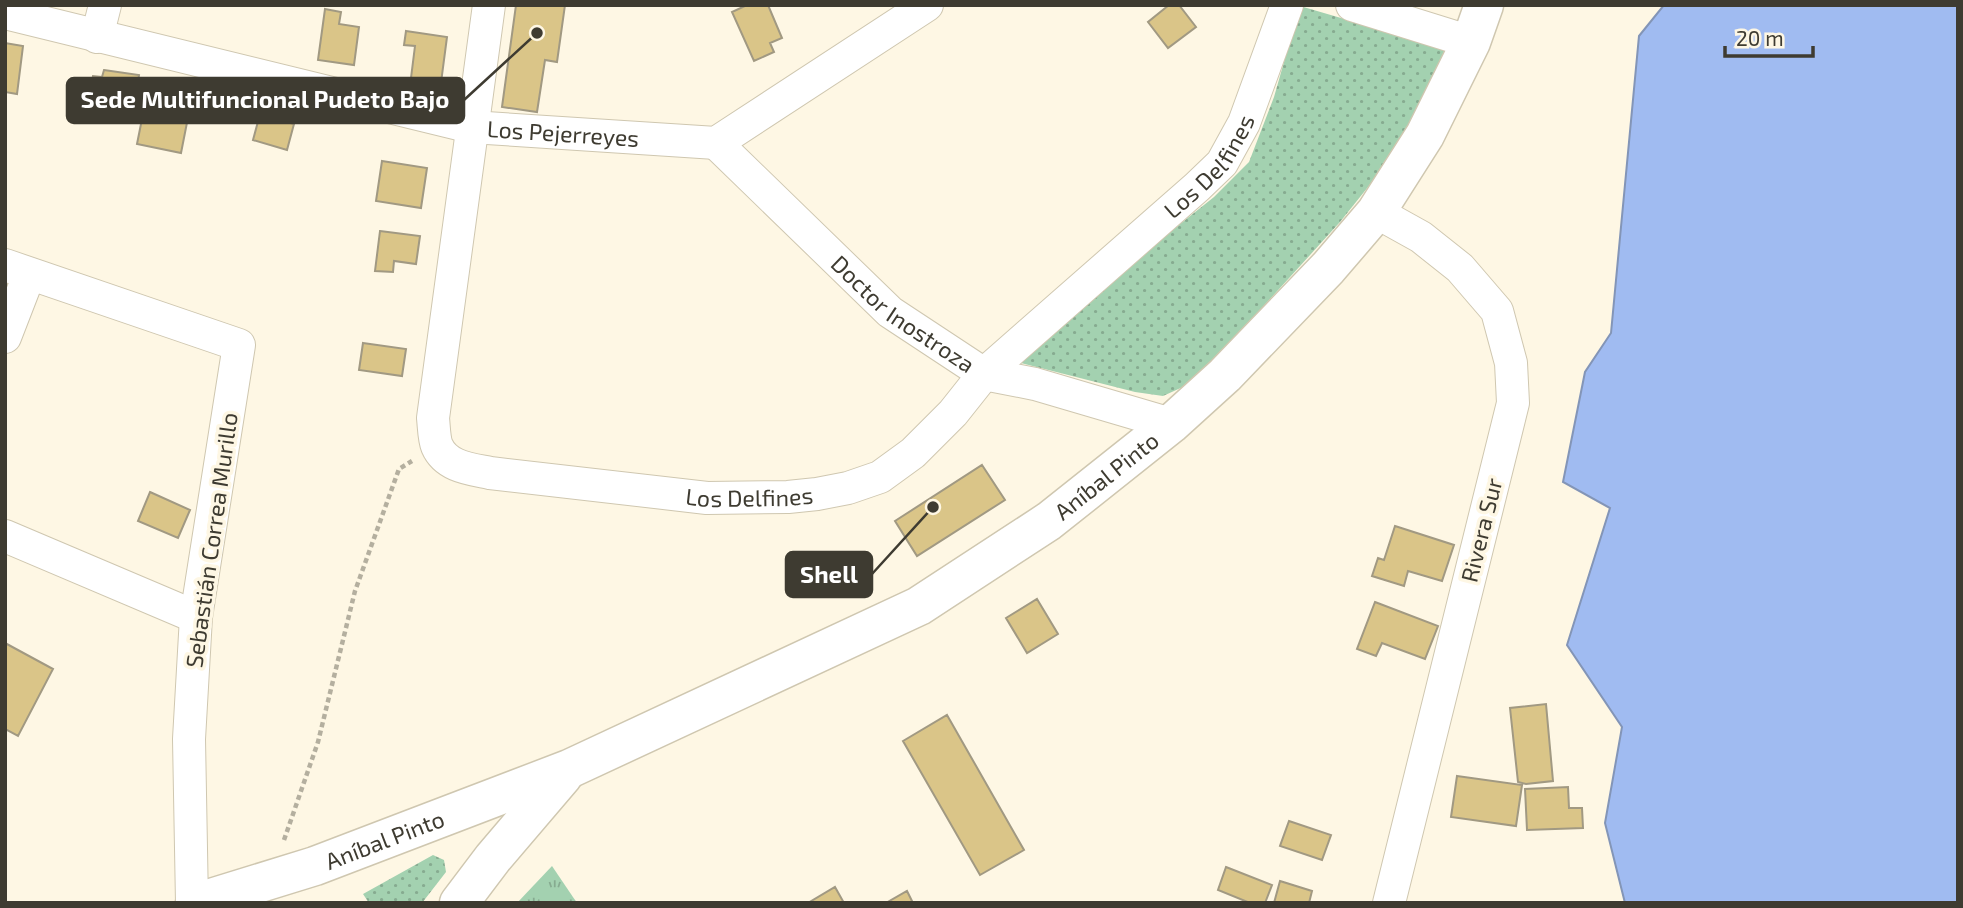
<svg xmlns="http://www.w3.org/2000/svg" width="1963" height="908" viewBox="0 0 1963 908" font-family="'Exo 2',sans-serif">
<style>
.grass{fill:url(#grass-dots)}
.park{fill:url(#park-tufts)}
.water{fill:#a0bbf1;stroke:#8395b7;stroke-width:2}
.building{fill:#dac588;stroke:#a19982;stroke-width:2}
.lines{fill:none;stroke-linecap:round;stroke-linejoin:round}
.minor-casing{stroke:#cfc7b0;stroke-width:34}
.major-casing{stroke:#cfc7b0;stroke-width:41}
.path{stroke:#b4af9f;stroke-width:4.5;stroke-dasharray:5 3.5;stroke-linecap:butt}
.minor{stroke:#fff;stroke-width:32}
.major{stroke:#fff;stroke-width:38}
.labels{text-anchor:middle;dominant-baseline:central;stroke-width:7;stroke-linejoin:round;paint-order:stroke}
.street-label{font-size:23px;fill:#3e3b31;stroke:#fef7e4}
.leader{fill:none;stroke:#3e3b31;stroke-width:2.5}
.callout-dot{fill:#3e3b31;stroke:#fef7e4;stroke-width:2.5}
.callout{fill:#3e3b31;stroke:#3e3b31;stroke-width:2.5}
.callout-label{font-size:24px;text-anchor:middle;font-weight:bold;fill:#fff}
</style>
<defs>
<pattern id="grass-dots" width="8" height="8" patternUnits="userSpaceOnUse" patternTransform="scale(1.75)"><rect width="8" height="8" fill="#a3d1b0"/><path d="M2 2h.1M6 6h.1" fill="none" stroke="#86ab90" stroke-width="1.8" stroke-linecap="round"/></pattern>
<pattern id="park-tufts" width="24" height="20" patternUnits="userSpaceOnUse" patternTransform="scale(1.75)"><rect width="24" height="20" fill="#a3d1b0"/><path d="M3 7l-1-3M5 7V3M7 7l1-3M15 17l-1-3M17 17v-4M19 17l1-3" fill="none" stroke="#86ab90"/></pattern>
</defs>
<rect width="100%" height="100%" fill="#fef7e4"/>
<path class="grass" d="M1300,6L1447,49L1418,115L1384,167L1340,222L1222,352L1185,386L1163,396L1135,392L1009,360L1214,197L1249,162L1274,97Z
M433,855L444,860L446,872L422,903H369L363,894Z"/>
<path class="park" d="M552,866L577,903H517Z"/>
<path class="water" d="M1664,5H1958V903H1625L1605,823L1622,727L1567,645L1610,508L1563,482L1585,372L1611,333L1639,36Z"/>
<path class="building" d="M516,5H565L557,62L545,60L537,112L502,107Z
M747,5H768L782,38L770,43L774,52L754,61L732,12Z
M1169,5H1179L1196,27L1168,48L1148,22Z
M325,9L341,12L339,24L359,27L354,65L318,60Z
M406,31L447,37L439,98L409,94L415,46L404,45Z
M5,43L23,46L17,94L5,92Z
M104,70L139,75L133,119L87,112L93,76L102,77Z
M166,87L193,92L181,153L137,144L142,119L137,118L142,92L164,97Z
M260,114L294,124L287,150L253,140Z
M382,161L427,168L421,208L376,201Z
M380,231L420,236L416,264L394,261L393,272L375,271Z
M363,343L406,349L402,376L359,370Z
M982,465L1005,500L917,556L895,521Z
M150,492L190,510L178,538L138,521Z
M1395,526L1454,545L1442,581L1408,571L1404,586L1372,576L1378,558L1384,560Z
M1037,599L1058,634L1027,653L1006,618Z
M1375,602L1438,626L1425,659L1382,643L1376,656L1357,649Z
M5,643L53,669L18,736L5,729Z
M1546,704L1553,781L1526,784L1518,782L1510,708Z
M947,715L1024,850L980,875L903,741Z
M1457,776L1522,785L1516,826L1451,817Z
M1568,787L1569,808H1582L1583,828L1527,830L1525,789Z
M1289,821L1331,835L1322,860L1280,846Z
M1226,867L1272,885L1265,903H1250L1218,890Z
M1280,881L1312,891L1309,903H1274Z
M835,887L844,903H808Z
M907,891L913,903H886Z"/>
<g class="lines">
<g class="minor-casing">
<g id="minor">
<path id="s1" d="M489,5L433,418C434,427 434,439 437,446C446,467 471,469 490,473L707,498L788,497L817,494L848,488L880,477L913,453L953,413L984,374L1197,187L1222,163L1244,123L1287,5"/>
<path d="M1352,5L1471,42"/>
<path id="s2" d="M5,13L471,127L716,143L927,5"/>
<path d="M97,37L105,5"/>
<path id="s3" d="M716,143L890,312L984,374L1035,384L1171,424"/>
<path d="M1376,212L1421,237L1460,268L1497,311L1511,363L1513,403L1389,903"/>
<path d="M5,265L239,345L196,617L189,739L192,903"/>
<path d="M5,337L29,275"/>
<path d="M5,536L196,617"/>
</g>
</g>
<g class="major-casing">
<g id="major">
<path id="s4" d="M195,903L315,866L569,769L919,606L1049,521L1171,424L1225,375L1328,268L1376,212L1425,135L1471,42L1484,5"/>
<path d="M459,903L493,858L563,776"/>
</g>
</g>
<path class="path" d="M284,840L318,742L355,591L399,469L412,461"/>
<use href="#minor" class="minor"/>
<use href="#major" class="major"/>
</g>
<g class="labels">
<g class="street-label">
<text stroke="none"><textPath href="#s2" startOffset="572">Los Pejerreyes</textPath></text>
<text stroke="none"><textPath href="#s1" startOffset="1356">Los Delfines</textPath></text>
<text stroke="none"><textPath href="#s3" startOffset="254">Doctor Inostroza</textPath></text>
<text stroke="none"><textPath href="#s4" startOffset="1012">Aníbal Pinto</textPath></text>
<text stroke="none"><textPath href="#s1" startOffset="768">Los Delfines</textPath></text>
<text transform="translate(1481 530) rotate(-76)">Rivera Sur</text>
<text transform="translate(211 540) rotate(-82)">Sebastián Correa Murillo</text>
<text stroke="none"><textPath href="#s4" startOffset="200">Aníbal Pinto</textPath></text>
</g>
</g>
<path class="leader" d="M537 33L464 100M933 507L872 574"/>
<g class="callout-dot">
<circle cx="537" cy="33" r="7"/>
<circle cx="933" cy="507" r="7"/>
</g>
<g class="callout">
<rect x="67" y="78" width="397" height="45" rx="7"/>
<rect x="786" y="552" width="86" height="45" rx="7"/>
</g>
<g class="callout-label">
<text x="265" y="108">Sede Multifuncional Pudeto Bajo</text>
<text x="829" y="583">Shell</text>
</g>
<rect width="1963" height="908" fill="none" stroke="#3e3b31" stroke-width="14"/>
<path d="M1725 46v10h88v-10" fill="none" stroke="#3e3b31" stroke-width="3.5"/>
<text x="1736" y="46" font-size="21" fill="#3e3b31" stroke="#fef7e4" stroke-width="5" paint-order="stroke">20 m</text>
</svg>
